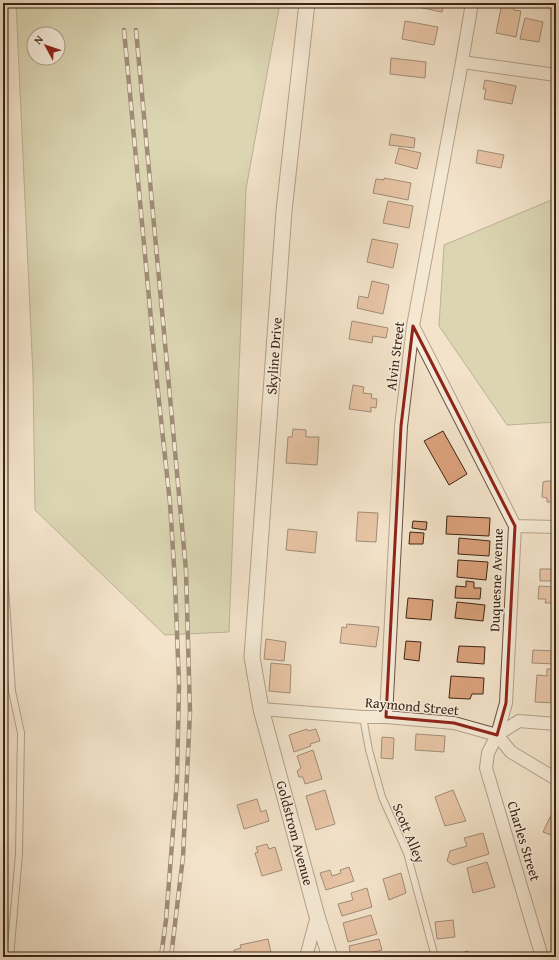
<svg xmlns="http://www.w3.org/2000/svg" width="559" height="960" viewBox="0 0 559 960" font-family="'Gentium Book Plus',serif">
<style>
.green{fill:#bfc394;stroke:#7e7455;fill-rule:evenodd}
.building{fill:#dba17b;stroke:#3c2416}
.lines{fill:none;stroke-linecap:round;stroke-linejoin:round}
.service-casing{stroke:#6a5443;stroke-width:8}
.minor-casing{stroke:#6a5443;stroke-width:14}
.tertiary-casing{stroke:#6a5443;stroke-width:17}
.service{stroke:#f7eddd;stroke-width:6}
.minor{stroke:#f7eddd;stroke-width:12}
.tertiary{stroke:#f7eddd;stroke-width:15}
.rail-casing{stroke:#3c2416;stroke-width:4.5}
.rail{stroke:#f7eddd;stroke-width:3;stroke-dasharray:9;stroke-linecap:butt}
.marked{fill:none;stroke:#8f2418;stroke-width:3;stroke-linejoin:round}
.labels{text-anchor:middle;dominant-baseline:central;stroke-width:3;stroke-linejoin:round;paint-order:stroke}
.street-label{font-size:14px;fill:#3c2416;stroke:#f7eddd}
</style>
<rect width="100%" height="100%" fill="#f3e3ca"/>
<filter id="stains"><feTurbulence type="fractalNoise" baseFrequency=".005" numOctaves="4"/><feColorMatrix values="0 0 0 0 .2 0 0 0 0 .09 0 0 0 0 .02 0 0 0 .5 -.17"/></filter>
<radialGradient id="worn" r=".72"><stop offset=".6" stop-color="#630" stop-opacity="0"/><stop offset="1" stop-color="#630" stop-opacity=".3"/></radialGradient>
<path class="green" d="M16,3H280L246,189L229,632L165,635L35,510L33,376ZM34,34H58V58H34Z
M556,198V422L507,425L439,326L444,245Z"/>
<path class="building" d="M414,3H444L442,12L413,6Z
M502,3L514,5V10L521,11L516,37L496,33Z
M525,18L543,22L539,42L520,39Z
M405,21L438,27L434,45L402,39Z
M391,58L426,62L425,78L390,74Z
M485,80L516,86L512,104L484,99L486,89H483Z
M391,134L415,138L414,148L389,145Z
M399,148L421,153L417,169L395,163Z
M478,150L504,155L501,168L476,163Z
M384,178L411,183L408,200L373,193L376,179L384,180Z
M388,201L413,206L409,228L383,223Z
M372,239L398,244L393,268L367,262Z
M372,281L389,285L383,314L357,308L359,296L368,298Z
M352,321L388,328L386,338L373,336L372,343L349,339Z
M353,385L364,387L363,393L372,394L371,398L377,399L376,408L371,407V412L349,409Z
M293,429L306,430V437H319L317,465L286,463L288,437H292Z
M443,431L467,474L449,485L424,441Z
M547,481H556V502H547V498L542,497L543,482Z
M358,512L378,513L376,542L356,541Z
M447,516L490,518L489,536L446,534Z
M413,521L427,522L426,530L412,528Z
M288,529L317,532L315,553L286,550Z
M410,532L424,533L423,544H409Z
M459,538L490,541L489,556L458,554Z
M458,560L488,562L486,580L457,577Z
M540,569H556V581H540Z
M466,581L474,582V588H481L480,599L455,598L456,586L466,587Z
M539,586L556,587L555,603H545L546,599H538Z
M408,598L433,600L431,620L406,618Z
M457,602L485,605L483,621L455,618Z
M347,624L379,627L376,647L340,643L342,627L346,628Z
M266,639L286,642L284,661L264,659Z
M406,641L421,642L419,661L404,659Z
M459,646L485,647L484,664L457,662Z
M533,650L556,651V664L532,663Z
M271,663L291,665L290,693L269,691Z
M547,669H555V672H556V703L535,702L537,675L547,676Z
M451,676L484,678L483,694H472L470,699L449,698Z
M307,729L308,731L316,729L320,741L310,744L311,746L294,752L289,735Z
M416,734L445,736L444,752L415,750Z
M382,737L394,738L393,759L381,758Z
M313,750L322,779L305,784L303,777H299L297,771L301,768L297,756Z
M325,790L335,824L316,830L306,796Z
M453,790L466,821L445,826L435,797Z
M257,799L261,812L266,810L269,821L244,829L237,805Z
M550,817L556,819V837L543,832Z
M483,833L489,854L453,865L447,861L450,851L467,846L464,838Z
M267,844L269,849L275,847L282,870L262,876L255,853L258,852L256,847Z
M487,862L495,887L473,893L467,868Z
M349,867L354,881L326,890L320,873L330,870L332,876L341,873L340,870Z
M401,873L406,893L389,900L383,879Z
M367,888L372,907L342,916L338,904L353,900L351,893Z
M371,915L377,934L348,942L343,923Z
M453,920L455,937L437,939L435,922Z
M268,939L272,957H236L234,950L241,948L240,945Z
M379,939L382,950L351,957L349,946Z
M468,951L470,957H449Z"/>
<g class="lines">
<g class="service-casing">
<path id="service" d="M3,558L12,691L21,733L19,854L10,957
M363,717L369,750L382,797L407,853L435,957"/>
</g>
<g class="minor-casing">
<path id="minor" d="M462,62L556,75
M413,326L515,526L506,703L497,735L488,753L486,768L542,957
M515,526L556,527
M261,709L363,717H386L454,723L497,735L519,721L556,724
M386,717L401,426L413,326L462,62L472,3
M497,735L511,752L556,779
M306,957L317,916"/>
</g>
<g class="tertiary-casing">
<path id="tertiary" d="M307,3L284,211L252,657L261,709L317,916L330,957"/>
</g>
<use href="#service" class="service"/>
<use href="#minor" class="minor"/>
<use href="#tertiary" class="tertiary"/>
<g class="rail-casing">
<path id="rail" d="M124,30L156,373L170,503L175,582L179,684L177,780L166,920L161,957
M136,30L186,570L190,712L183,857L171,957"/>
</g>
<use href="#rail" class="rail"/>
</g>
<path d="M0 0H559V960H0ZM413,326L515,526L506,703L497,735L454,723L386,717L401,426Z" fill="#f3e3ca" fill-opacity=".55" fill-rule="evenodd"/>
<path class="marked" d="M413,326L515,526L506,703L497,735L454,723L386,717L401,426Z"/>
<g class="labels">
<g class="street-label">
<text transform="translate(274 356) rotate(-86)">Skyline Drive</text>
<text transform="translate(395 356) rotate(-83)">Alvin Street</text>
<text transform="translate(496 580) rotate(-88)">Duquesne Avenue</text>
<text transform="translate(412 706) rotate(5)">Raymond Street</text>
<text transform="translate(295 833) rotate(75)">Goldstrom Avenue</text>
<text transform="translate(409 833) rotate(68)">Scott Alley</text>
<text transform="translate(524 841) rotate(73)">Charles Street</text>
</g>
</g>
<rect width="559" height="960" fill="none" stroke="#f3e3ca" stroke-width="16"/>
<rect x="4" y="4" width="551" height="952" fill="none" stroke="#3c2416" stroke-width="2"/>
<rect x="8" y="8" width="543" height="944" fill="none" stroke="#3c2416"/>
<g transform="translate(46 46) rotate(310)"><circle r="19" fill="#f7eddd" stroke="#ac9d8d"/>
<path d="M0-3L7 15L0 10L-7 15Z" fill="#8f2418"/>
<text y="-6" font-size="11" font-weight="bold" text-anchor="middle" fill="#3c2416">N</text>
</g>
<rect width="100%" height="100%" filter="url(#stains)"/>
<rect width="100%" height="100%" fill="url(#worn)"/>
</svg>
